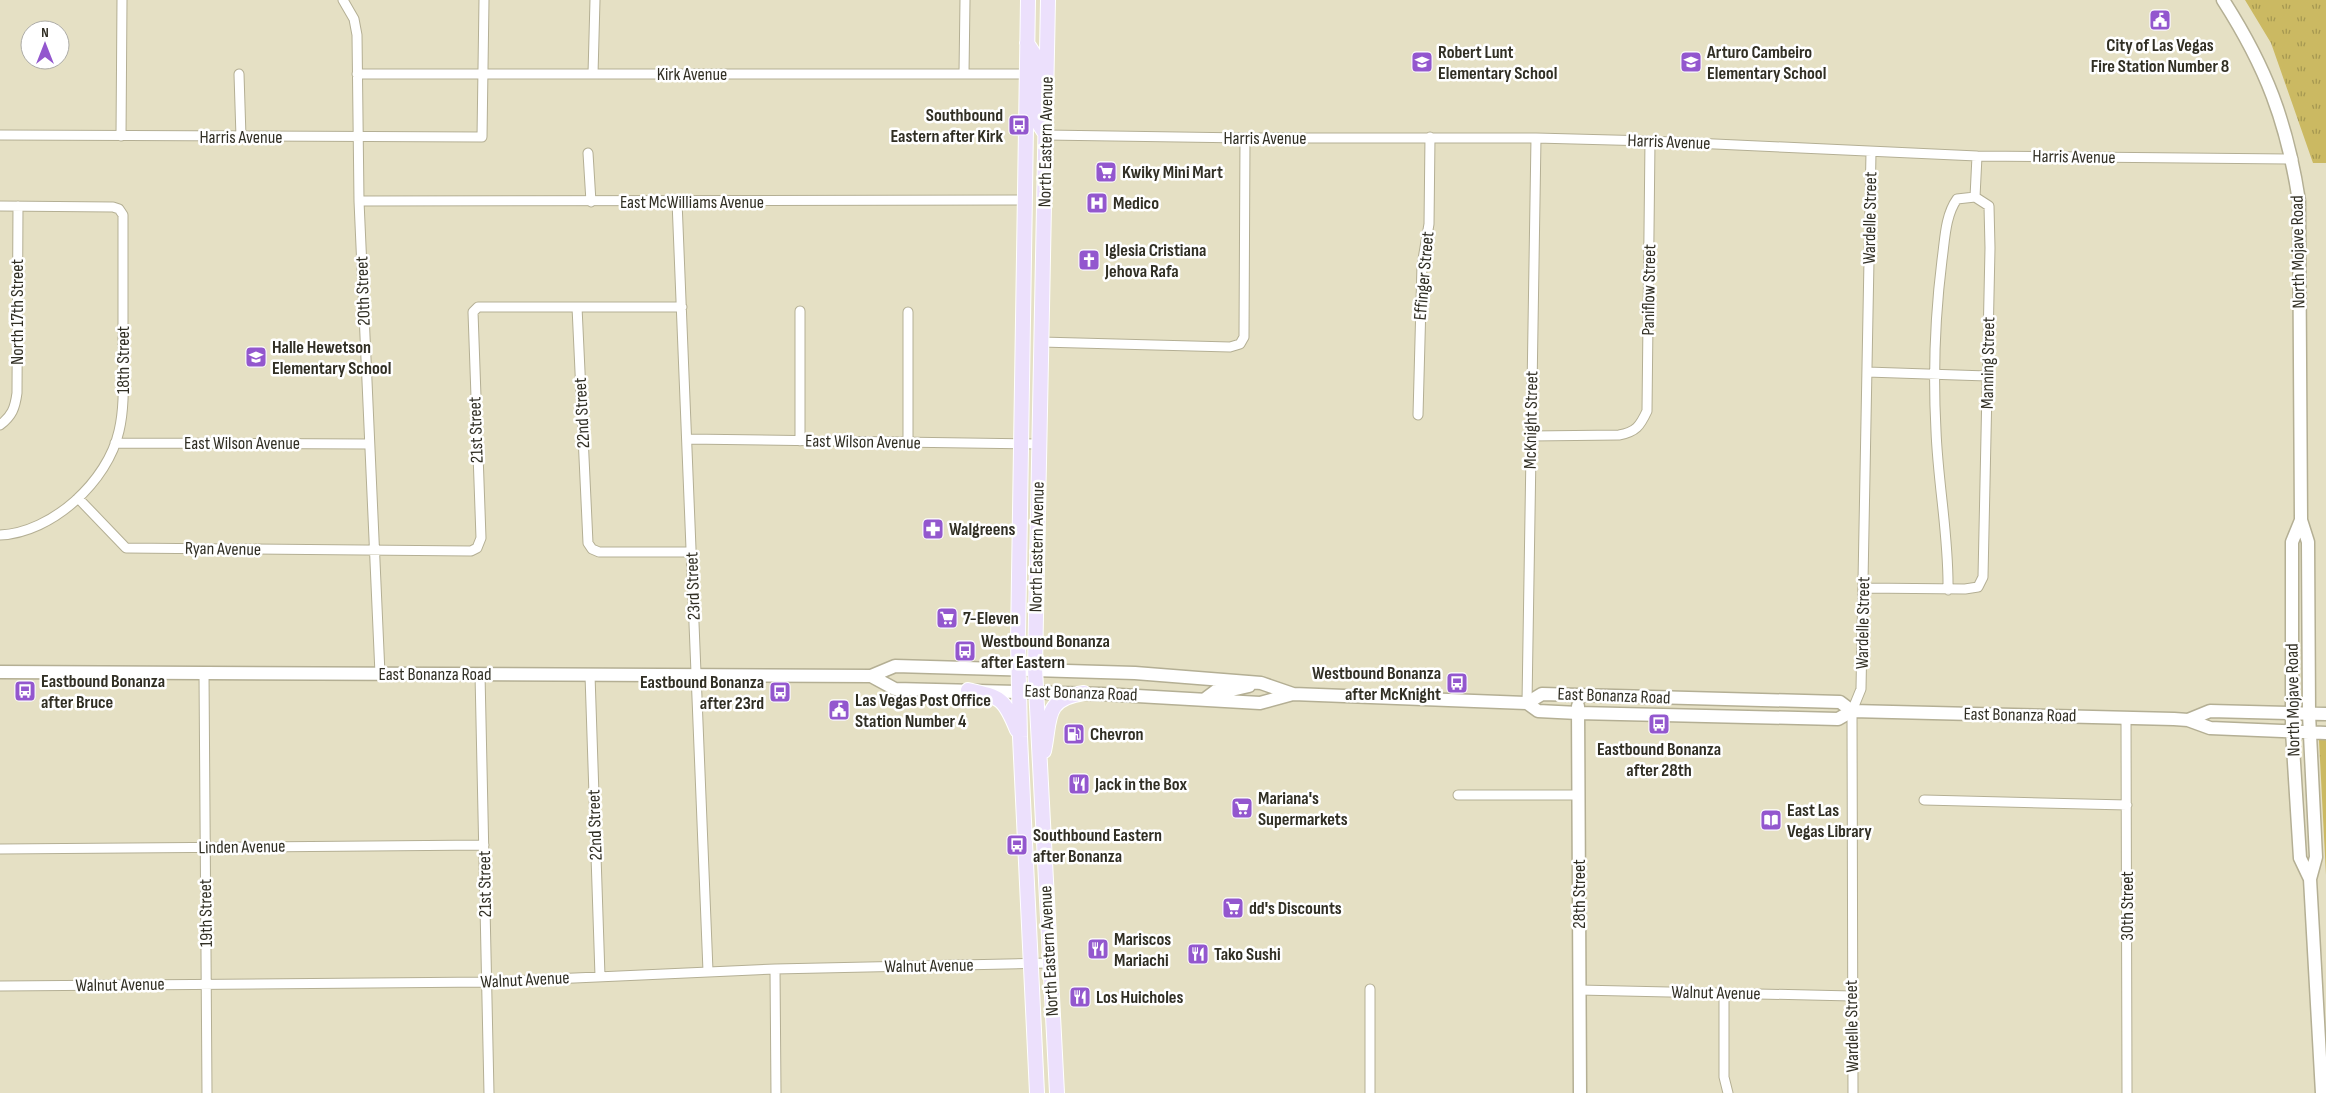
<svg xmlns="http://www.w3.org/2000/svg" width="2326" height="1093" viewBox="0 0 2326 1093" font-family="'Sofia Sans Condensed',sans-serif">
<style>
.grass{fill:url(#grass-tufts)}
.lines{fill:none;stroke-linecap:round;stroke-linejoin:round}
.street-casing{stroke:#b4af94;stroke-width:11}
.secondary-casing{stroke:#b4af94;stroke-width:15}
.primary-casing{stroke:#fff;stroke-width:16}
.street{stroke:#fff;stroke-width:9}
.secondary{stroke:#fff;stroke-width:12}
.primary{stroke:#ece0fc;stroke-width:14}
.labels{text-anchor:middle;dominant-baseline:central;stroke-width:5;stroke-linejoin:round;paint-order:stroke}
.poi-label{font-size:18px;font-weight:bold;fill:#312f24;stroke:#fff;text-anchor:start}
.street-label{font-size:18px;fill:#312f24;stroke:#fff}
</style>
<defs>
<pattern id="grass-tufts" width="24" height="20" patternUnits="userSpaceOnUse" patternTransform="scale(1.25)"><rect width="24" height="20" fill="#cbb962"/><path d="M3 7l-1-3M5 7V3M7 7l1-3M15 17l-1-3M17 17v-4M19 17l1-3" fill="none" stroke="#a59751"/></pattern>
</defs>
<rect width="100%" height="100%" fill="#e5e0c4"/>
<path class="grass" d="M2245,0H2326V163H2313L2271,43Z
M2319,740H2326V875Z"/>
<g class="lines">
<g class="street-casing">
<path id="street" d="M343,0L354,19L357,35L359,201L380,674
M964,73L965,0
M239,74L241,137
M357,74H1026
M593,74L595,0
M0,135L482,137L484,0
M1046,135L1245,138H1536L1650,141L1977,156L2293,159
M121,136L122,0
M588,153L591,202
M359,201L1025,200
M677,201L708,971
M0,206L113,207L119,209L123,215C123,261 123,306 123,352C123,378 125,406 119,431C108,481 52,533 0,535
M577,307L588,543L592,549L599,552H691
M800,311V441
M908,312V443
M1041,342L1230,347L1240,344L1244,337L1245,138
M1867,372L1987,376
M1418,415L1422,265L1429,224L1430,137
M0,425C12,416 15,408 17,393L18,206
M1531,436L1619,435C1636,432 1640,426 1647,411L1650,141
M687,439L1040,444
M115,443L369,444
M78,498L126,548L471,551L477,548L481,538L473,312L478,307H682
M1863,588L1965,589L1978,587L1983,577L1990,248L1989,206L1975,197L1977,156
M1948,590C1949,537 1938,484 1936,431C1933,375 1935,316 1942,260C1945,239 1945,216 1957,199L1975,197
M204,673L207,1093
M480,674L489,1093
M590,675L600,976
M1527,703L1536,138
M2126,718L2127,1093
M1458,795H1578
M1924,800L2127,805
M0,849L484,845
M775,969L776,1093
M0,986L487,982L775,969L1049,963
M1370,989V1093
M1579,990L1852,996
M1724,993V1077L1728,1093
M1853,1093L1852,711L1861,689L1871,152"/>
</g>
<g class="secondary-casing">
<path id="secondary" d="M2223,0C2266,67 2287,122 2299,201L2301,520L2308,542L2309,714L2316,857L2310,879L2322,1093
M2301,520L2292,542V731L2300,858L2310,879
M0,672L871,676L895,666L1135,673L1261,683L1293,694L1527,703L1542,694L1840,702L1852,711
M871,676L895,689L1102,694L1260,703L1293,694
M1205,699L1217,690L1227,691L1249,686
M1527,703L1538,711L1578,713L1838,719L1852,711L2174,719L2188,720L2210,728L2326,733
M1578,706L1580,1093
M2188,720L2210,711L2326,714"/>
</g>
<g class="primary-casing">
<path id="primary" d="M1028,0L1018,640L1020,737L1037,1093
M1048,0L1035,668L1057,1093
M1027,43L1038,60L1037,121L1046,135
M968,690C1001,697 1004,698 1017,730
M1044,751C1051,719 1043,699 1084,693"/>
</g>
<use href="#street" class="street"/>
<use href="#secondary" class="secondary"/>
<use href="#primary" class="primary"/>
</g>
<defs>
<g id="civic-square" transform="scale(1.125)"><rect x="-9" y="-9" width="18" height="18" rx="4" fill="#9357ce" stroke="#fff"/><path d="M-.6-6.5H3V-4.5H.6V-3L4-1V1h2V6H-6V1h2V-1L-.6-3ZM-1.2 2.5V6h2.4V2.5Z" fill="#fff"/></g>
<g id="school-square" transform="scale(1.125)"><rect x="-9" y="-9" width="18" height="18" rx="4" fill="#9357ce" stroke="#fff"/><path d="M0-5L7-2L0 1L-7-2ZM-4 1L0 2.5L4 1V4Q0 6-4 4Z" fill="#fff"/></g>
<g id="bus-square" transform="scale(1.125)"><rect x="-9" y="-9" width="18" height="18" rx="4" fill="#9357ce" stroke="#fff"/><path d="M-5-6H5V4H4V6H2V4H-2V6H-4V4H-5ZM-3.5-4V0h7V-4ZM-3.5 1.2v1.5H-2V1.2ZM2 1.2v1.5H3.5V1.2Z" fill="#fff"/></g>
<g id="supermarket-square" transform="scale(1.125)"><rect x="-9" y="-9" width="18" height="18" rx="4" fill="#9357ce" stroke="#fff"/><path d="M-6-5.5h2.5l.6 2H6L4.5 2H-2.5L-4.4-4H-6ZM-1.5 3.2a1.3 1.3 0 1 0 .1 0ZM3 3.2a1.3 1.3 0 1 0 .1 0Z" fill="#fff"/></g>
<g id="hospital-square" transform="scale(1.125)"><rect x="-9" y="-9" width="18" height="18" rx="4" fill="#9357ce" stroke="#fff"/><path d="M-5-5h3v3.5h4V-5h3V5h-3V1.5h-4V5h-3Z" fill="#fff"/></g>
<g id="church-square" transform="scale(1.125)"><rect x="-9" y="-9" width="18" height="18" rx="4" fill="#9357ce" stroke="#fff"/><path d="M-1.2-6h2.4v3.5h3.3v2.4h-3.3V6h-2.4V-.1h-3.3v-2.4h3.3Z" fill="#fff"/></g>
<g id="pharmacy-square" transform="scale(1.125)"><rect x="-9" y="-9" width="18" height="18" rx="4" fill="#9357ce" stroke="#fff"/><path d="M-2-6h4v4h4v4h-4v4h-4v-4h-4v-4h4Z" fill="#fff"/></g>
<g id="fuel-square" transform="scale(1.125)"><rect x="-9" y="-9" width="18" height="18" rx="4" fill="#9357ce" stroke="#fff"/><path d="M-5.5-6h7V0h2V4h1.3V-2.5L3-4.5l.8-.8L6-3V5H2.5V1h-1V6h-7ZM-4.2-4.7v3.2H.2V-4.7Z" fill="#fff"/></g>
<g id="restaurant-square" transform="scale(1.125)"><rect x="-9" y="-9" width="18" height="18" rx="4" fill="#9357ce" stroke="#fff"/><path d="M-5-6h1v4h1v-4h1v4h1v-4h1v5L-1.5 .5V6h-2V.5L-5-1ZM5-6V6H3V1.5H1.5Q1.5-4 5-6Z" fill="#fff"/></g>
<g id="library-square" transform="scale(1.125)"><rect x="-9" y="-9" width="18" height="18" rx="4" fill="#9357ce" stroke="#fff"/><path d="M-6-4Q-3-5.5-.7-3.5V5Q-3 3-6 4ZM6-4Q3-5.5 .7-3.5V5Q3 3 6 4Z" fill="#fff"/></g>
</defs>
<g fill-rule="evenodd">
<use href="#civic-square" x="2160" y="20"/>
<use href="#school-square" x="1422" y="62"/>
<use href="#school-square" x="1691" y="62"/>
<use href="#bus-square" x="1019" y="125"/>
<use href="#supermarket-square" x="1106" y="172"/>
<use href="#hospital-square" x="1097" y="203"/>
<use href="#church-square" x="1089" y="260"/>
<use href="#school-square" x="256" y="357"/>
<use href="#pharmacy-square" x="933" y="529"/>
<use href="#supermarket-square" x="947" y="618"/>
<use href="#bus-square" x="965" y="651"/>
<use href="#bus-square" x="1457" y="683"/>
<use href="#bus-square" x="25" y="691"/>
<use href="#bus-square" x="780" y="692"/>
<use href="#civic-square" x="839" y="710"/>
<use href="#bus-square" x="1659" y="724"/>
<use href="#fuel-square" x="1074" y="734"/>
<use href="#restaurant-square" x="1079" y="784"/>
<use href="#supermarket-square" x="1242" y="808"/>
<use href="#library-square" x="1771" y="820"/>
<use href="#bus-square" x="1017" y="845"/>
<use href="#supermarket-square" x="1233" y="908"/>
<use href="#restaurant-square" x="1098" y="949"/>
<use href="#restaurant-square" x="1198" y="954"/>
<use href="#restaurant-square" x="1080" y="997"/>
</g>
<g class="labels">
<g class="poi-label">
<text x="2160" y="45" text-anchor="middle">City of Las Vegas<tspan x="2160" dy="21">Fire Station Number 8</tspan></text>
<text x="1438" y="52">Robert Lunt<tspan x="1438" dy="21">Elementary School</tspan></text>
<text x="1707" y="52">Arturo Cambeiro<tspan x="1707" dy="21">Elementary School</tspan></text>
<text x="1003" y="115" text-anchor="end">Southbound<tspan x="1003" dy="21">Eastern after Kirk</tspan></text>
<text x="1122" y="172">Kwiky Mini Mart</text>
<text x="1113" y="203">Medico</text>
<text x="1105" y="250">Iglesia Cristiana<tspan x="1105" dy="21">Jehova Rafa</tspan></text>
<text x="272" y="347">Halle Hewetson<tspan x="272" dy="21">Elementary School</tspan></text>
<text x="949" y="529">Walgreens</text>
<text x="963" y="618">7-Eleven</text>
<text x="981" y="641">Westbound Bonanza<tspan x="981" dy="21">after Eastern</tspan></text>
<text x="1441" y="673" text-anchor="end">Westbound Bonanza<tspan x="1441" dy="21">after McKnight</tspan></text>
<text x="41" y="681">Eastbound Bonanza<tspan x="41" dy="21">after Bruce</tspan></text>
<text x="764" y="682" text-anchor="end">Eastbound Bonanza<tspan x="764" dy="21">after 23rd</tspan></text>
<text x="855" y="700">Las Vegas Post Office<tspan x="855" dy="21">Station Number 4</tspan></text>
<text x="1090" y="734">Chevron</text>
<text x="1659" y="749" text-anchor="middle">Eastbound Bonanza<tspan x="1659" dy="21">after 28th</tspan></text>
<text x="1095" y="784">Jack in the Box</text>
<text x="1258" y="798">Mariana's<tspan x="1258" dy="21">Supermarkets</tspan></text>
<text x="1787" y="810">East Las<tspan x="1787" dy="21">Vegas Library</tspan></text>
<text x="1033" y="835">Southbound Eastern<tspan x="1033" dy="21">after Bonanza</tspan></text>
<text x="1249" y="908">dd's Discounts</text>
<text x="1114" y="939">Mariscos<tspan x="1114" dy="21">Mariachi</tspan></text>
<text x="1214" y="954">Tako Sushi</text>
<text x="1096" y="997">Los Huicholes</text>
</g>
<g class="street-label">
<text x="692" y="74">Kirk Avenue</text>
<text x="241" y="137">Harris Avenue</text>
<text x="1265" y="138">Harris Avenue</text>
<text transform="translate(1046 142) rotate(-89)">North Eastern Avenue</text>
<text transform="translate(1669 142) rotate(2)">Harris Avenue</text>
<text transform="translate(2074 157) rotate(1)">Harris Avenue</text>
<text x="692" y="202">East McWilliams Avenue</text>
<text transform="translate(1870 218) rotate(-89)">Wardelle Street</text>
<text transform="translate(2298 252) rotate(-91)">North Mojave Road</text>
<text transform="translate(1424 276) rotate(-85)">Effinger Street</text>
<text transform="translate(1649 290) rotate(-89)">Paniflow Street</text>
<text transform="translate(363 291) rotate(-92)">20th Street</text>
<text transform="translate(17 312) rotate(-90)">North 17th Street</text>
<text transform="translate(123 360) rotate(-90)">18th Street</text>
<text transform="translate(1988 363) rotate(-89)">Manning Street</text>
<text transform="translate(582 413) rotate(-93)">22nd Street</text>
<text transform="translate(1531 420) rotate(-89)">McKnight Street</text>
<text transform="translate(476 430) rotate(-92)">21st Street</text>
<text transform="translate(863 442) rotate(1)">East Wilson Avenue</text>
<text x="242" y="443">East Wilson Avenue</text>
<text transform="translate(1037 547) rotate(-89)">North Eastern Avenue</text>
<text transform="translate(223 549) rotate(1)">Ryan Avenue</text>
<text transform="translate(693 586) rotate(-92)">23rd Street</text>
<text transform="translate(1863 623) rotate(-89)">Wardelle Street</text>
<text x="435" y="674">East Bonanza Road</text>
<text transform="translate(1081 693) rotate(2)">East Bonanza Road</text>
<text transform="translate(1614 696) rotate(2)">East Bonanza Road</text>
<text transform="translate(2293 700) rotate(-91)">North Mojave Road</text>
<text transform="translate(2020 715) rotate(1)">East Bonanza Road</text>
<text transform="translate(595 825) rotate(-92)">22nd Street</text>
<text transform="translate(242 847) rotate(-1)">Linden Avenue</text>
<text transform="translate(485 884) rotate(-91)">21st Street</text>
<text transform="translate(1579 894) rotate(-90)">28th Street</text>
<text transform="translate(2127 906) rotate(-90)">30th Street</text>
<text transform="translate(206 913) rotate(-91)">19th Street</text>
<text transform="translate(1049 951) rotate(-93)">North Eastern Avenue</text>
<text transform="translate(929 966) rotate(-1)">Walnut Avenue</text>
<text transform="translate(525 980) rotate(-3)">Walnut Avenue</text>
<text transform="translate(120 985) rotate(-1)">Walnut Avenue</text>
<text transform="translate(1716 993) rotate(1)">Walnut Avenue</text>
<text transform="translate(1852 1026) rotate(-91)">Wardelle Street</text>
</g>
</g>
<g transform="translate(45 45)"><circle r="24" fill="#ffffff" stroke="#adaca7"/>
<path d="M0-4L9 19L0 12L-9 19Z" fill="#9357ce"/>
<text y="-8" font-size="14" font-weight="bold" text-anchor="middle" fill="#312f24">N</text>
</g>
</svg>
